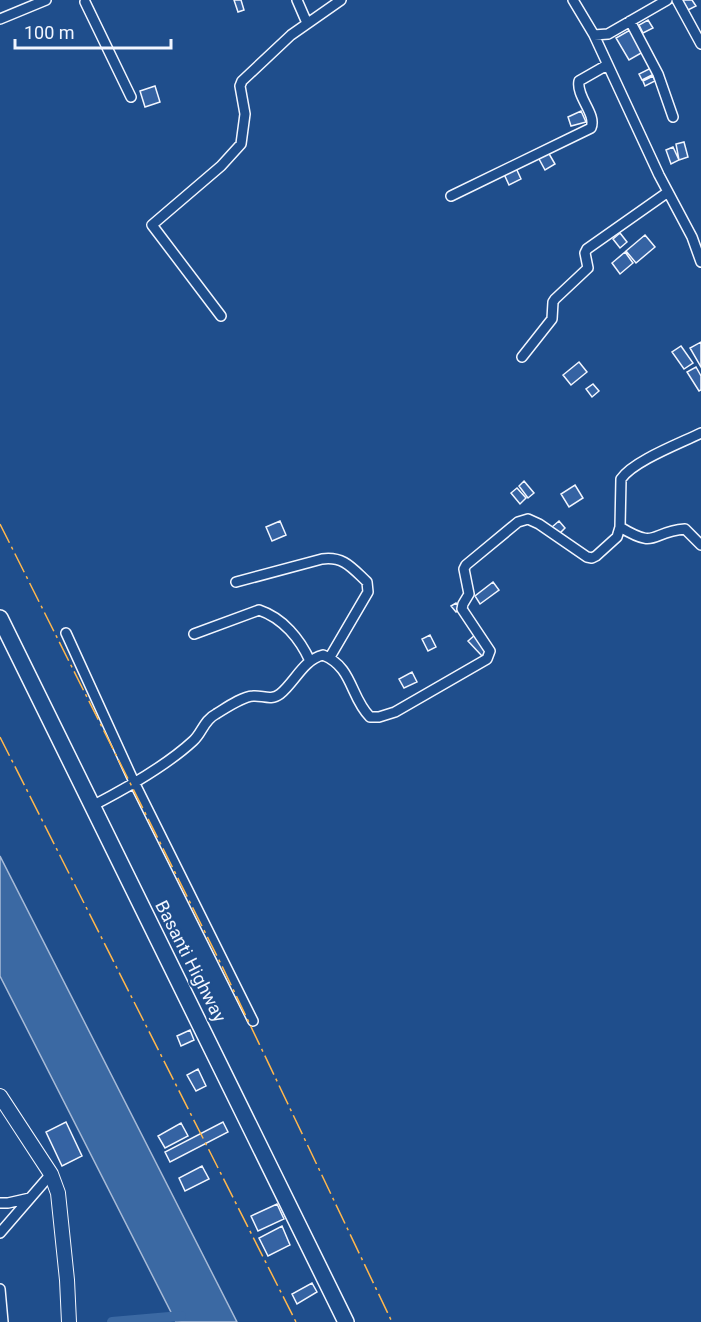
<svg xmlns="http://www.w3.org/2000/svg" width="701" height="1322" viewBox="0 0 701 1322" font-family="Roboto,sans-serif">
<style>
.water{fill:#3b69a3;stroke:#a8bbd7;stroke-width:1.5}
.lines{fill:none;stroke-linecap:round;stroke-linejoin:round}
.canal{stroke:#3b69a3;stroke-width:10}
.building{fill:#3563a3;stroke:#f2f6ff;stroke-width:1.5}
.street-casing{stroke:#f2f6ff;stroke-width:12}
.secondary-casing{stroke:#f2f6ff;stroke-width:16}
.primary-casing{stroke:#f2f6ff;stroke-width:18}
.street{stroke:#1f4e8c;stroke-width:9}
.secondary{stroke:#1f4e8c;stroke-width:14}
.primary{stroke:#1f4e8c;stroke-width:15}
.power{stroke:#ffb74d;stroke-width:1.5;stroke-dasharray:21 4.5 3 4.5;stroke-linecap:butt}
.labels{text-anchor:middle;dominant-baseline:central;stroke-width:4.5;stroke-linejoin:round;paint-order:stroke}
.street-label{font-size:18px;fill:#f2f6ff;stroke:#1f4e8c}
</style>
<rect width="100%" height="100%" fill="#1f4e8c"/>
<path class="water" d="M0,856L237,1322H176L0,976Z"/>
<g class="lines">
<path class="canal" d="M112,1322L181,1316"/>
</g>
<path class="building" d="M234,0H241L244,10L238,12Z
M682,0H692L696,6L688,10Z
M648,20L653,28L643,33L639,25Z
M630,30L643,52L629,60L616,38Z
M651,68L654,74L642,80L639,74Z
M653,76L655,81L645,86L643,81Z
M155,86L160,102L145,107L140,91Z
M581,111L586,122L571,126L568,117Z
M684,142L688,157L679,160L676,144Z
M673,147L679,160L671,164L666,150Z
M548,152L555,164L545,170L538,157Z
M516,168L521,179L509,185L504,174Z
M620,233L627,242L620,248L613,239Z
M645,235L655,247L636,263L626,251Z
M625,252L633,263L620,274L612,263Z
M701,342V367L690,348Z
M681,346L693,363L684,369L672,352Z
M579,362L587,372L571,385L563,375Z
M696,367L701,376V390L699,391L687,372Z
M593,384L599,391L592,397L586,389Z
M524,481L534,493L528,498L519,486Z
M575,485L583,498L569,507L561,494Z
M517,488L526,498L520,504L511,493Z
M280,521L286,535L272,541L266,527Z
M559,521L565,528L558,535L552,527Z
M493,582L499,590L480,604L475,596Z
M456,603L461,609L456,612L451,606Z
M430,635L436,647L428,651L422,639Z
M475,635L489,650L482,656L468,641Z
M412,672L417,682L404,688L399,679Z
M190,1030L194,1040L181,1046L177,1036Z
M198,1069L206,1086L196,1091L187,1075Z
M66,1122L82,1156L62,1166L46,1132Z
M223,1122L228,1132L170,1162L165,1152Z
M181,1123L188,1136L165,1148L158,1136Z
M202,1166L209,1179L185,1191L179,1178Z
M277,1204L284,1219L258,1231L251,1216Z
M282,1226L290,1245L268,1256L259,1238Z
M312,1283L317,1292L297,1304L292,1294Z"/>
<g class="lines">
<g class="street-casing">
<path id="street" d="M297,0L307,23
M573,0L594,35L608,34L667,0
M677,0L701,44
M85,2L131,97
M0,19L46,0
M630,21L658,74L673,117
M594,35L659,175L692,237L701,262
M451,196L591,128C597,114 576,97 579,81L607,65
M221,316L152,225L221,166L241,144L245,114L240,86L242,81L291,35L341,0
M522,357L552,319L553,302L555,299L588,268L585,253L587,249L668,192
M620,527C658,550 649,532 685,529L701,545
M236,582L322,559C344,556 352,568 367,582L368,592L330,657
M66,633L134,782L253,1021
M194,634L259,610C283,618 300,639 310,661
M92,806C123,790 167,765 193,741C202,733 204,720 216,714C226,708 241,697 253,696C262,695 271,701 280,694C295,682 303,660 323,655C353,667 350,697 370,717H379L395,712L487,659L490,651L462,609L463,604L469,594L464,569L466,565L518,522L528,519L539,524L587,557L592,558L596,556L617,537L620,527L621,479C633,461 681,443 701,433
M0,1203H8L30,1198
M0,1233L51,1174
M0,1289L3,1322"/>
</g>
<g class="secondary-casing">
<path id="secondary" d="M0,1096L51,1174L58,1193L67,1280L69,1322"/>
</g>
<g class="primary-casing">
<path id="primary" d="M0,618L346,1322"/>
</g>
<use href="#street" class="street"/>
<use href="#secondary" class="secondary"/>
<use href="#primary" class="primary"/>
<path class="power" d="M0,524L222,966L392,1322
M0,737L296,1322"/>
</g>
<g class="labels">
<g class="street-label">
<text transform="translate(191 961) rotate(63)">Basanti Highway</text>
</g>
</g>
<path d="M15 39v9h156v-9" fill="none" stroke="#f2f6ff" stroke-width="3"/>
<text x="24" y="39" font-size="18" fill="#f2f6ff" stroke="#1f4e8c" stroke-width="4.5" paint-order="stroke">100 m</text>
</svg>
